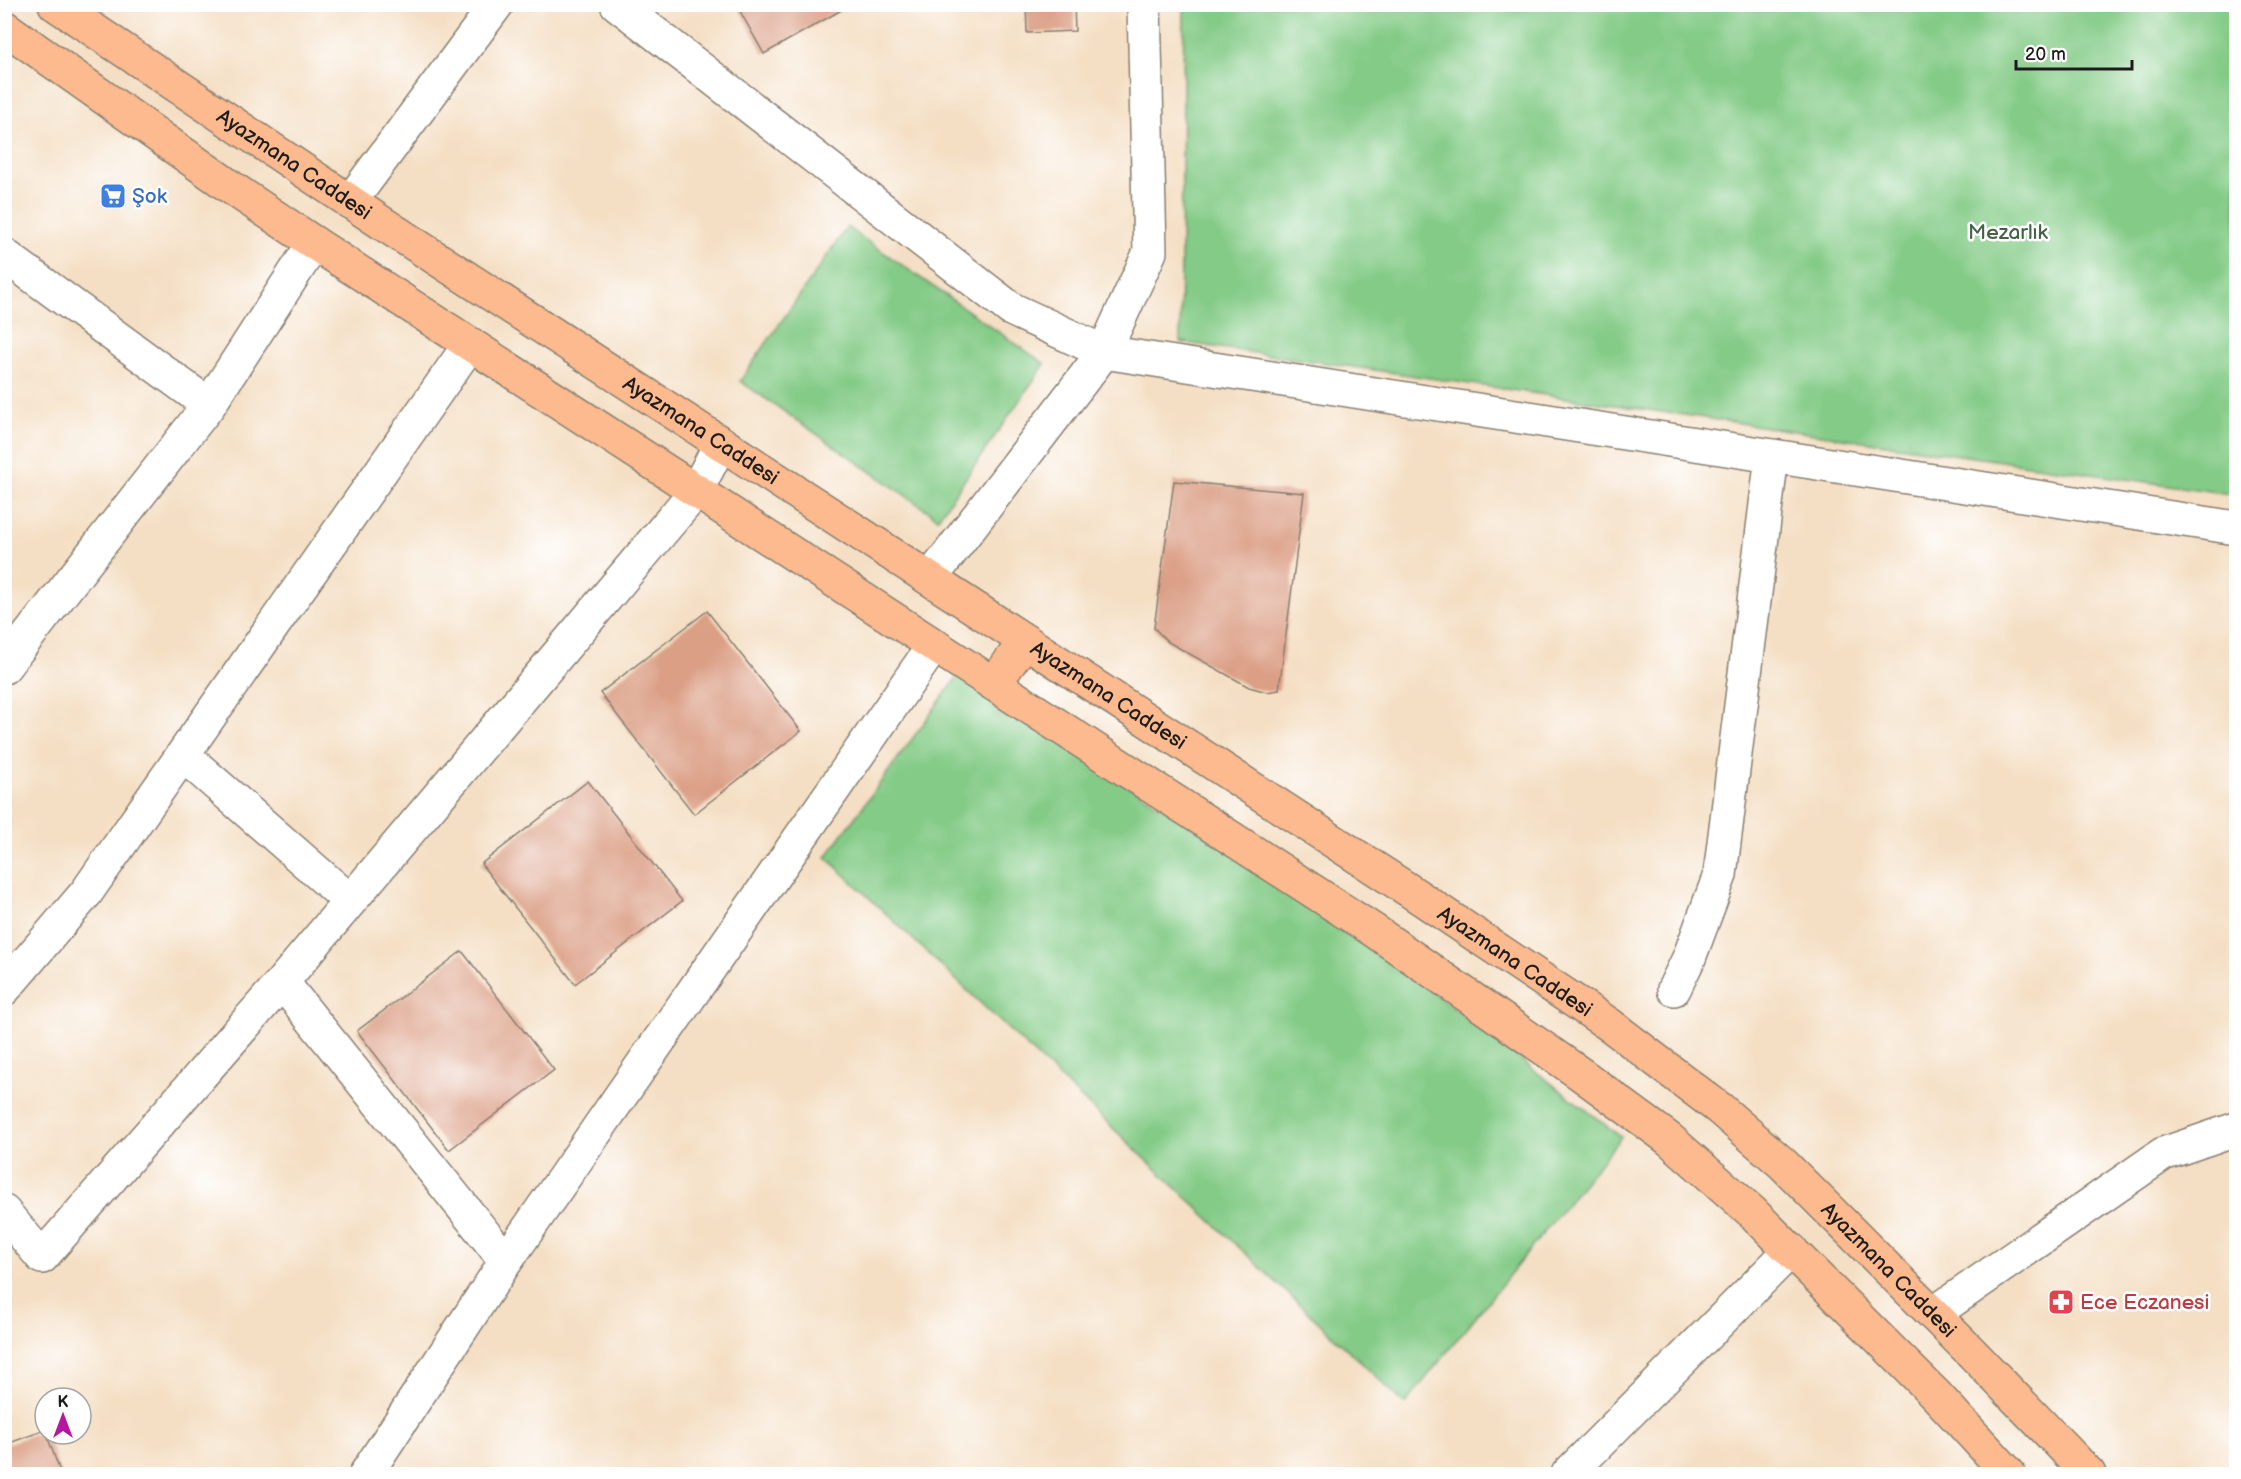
<svg xmlns="http://www.w3.org/2000/svg" width="2241" height="1479" viewBox="0 0 2241 1479" font-family="'Balsamiq Sans',sans-serif">
<style>
.green{fill:#83cb86;stroke:#507451;stroke-width:1.5}
.building{fill:#db9f85}
.lines{fill:none;stroke-linecap:round;stroke-linejoin:round}
.minor-casing{stroke:#887e70;stroke-width:36}
.major-casing{stroke:#887e70;stroke-width:36}
.minor{stroke:#fff;stroke-width:33}
.major{stroke:#fcba8e;stroke-width:33}
.labels{text-anchor:middle;dominant-baseline:central;stroke-width:5;stroke-linejoin:round;paint-order:stroke}
.street-label{font-size:21px;fill:#1c1c1c;stroke:#fff}
.shop-label{font-size:21px;fill:#366cbe;stroke:#fff;text-anchor:start}
.park-label{font-size:21px;fill:#456246;stroke:#fff}
.health-label{font-size:21px;fill:#be3a42;stroke:#fff;text-anchor:start}
</style>
<rect width="100%" height="100%" fill="#fff"/>
<filter id="ink" filterUnits="userSpaceOnUse"><feTurbulence type="fractalNoise" baseFrequency=".0167" numOctaves="2"/><feDisplacementMap in="SourceGraphic" scale="12" xChannelSelector="R" yChannelSelector="G"/><feConvolveMatrix kernelMatrix="1 2 1 2 8 2 1 2 1" color-interpolation-filters="sRGB"/></filter>
<filter id="wash" filterUnits="userSpaceOnUse"><feTurbulence type="fractalNoise" baseFrequency=".008" numOctaves="4" result="noise"/><feDisplacementMap in="SourceGraphic" scale="24" xChannelSelector="R" yChannelSelector="G"/><feGaussianBlur stdDeviation="1.35" result="paint"/><feColorMatrix in="noise" values="0 0 0 0 0 0 0 0 0 0 0 0 0 0 0 0 0 1.4 0 .05"/><feComposite in="paint" operator="in"/></filter>
<g filter="url(#wash)">
<rect width="100%" height="100%" fill="#f4dfc4"/>
<path class="green" d="M1184,5H2236V495L1180,342Z
M847,227L1045,364L938,518L740,381Z
M958,676L1347,926L1621,1137L1405,1404L826,857Z"/>
<g id="blocks">
<path class="building" d="M736,4H852L764,54Z
M1026,4H1074L1075,31L1027,33Z
M1174,481L1304,493L1279,690L1267,692L1249,687L1168,642L1154,628Z
M707,611L801,731L694,814L600,693Z
M588,781L682,901L575,984L481,864Z
M462,951L554,1070L449,1150L357,1031Z
M45,1430L61,1474H4V1445Z"/>
</g>
</g>
<g filter="url(#ink)">
<use href="#blocks" fill-opacity="0" stroke="#887e70" stroke-width="1.5"/>
<g class="lines">
<g class="minor-casing">
<path id="minor" d="M617,4L1011,309L1104,352L930,579
M1144,4L1150,252L1104,352L2236,528
M350,202L497,4
M4,255L209,405
M4,667L209,405L314,243
M183,755L350,901
M282,982L506,1261
M4,989L86,893L470,344
M1674,989L1689,958L1720,875L1772,456
M4,1212L42,1257L282,982L696,491L721,443
M1933,1314L2163,1154L2236,1129
M366,1474L506,1261L934,645
M1568,1474L1791,1250"/>
</g>
<g class="major-casing">
<g id="major">
<path id="s1" d="M55,4L382,223L1410,891L1610,1025L1720,1109L1783,1164L1971,1352L2089,1474"/>
<path d="M4,27L229,186L314,243L1373,930L1582,1075L1669,1139L1752,1212L1936,1395L2009,1474"/>
<path d="M994,684L1025,641"/>
</g>
</g>
<use href="#minor" class="minor"/>
<use href="#major" class="major"/>
</g>
</g>
<defs>
<g id="supermarket-square" transform="scale(1.35)"><rect x="-9" y="-9" width="18" height="18" rx="4" fill="#3f7fe0" stroke="#fff"/><path d="M-6-5.5h2.5l.6 2H6L4.5 2H-2.5L-4.4-4H-6ZM-1.5 3.2a1.3 1.3 0 1 0 .1 0ZM3 3.2a1.3 1.3 0 1 0 .1 0Z" fill="#fff"/></g>
<g id="pharmacy-square" transform="scale(1.35)"><rect x="-9" y="-9" width="18" height="18" rx="4" fill="#e0444e" stroke="#fff"/><path d="M-2-6h4v4h4v4h-4v4h-4v-4h-4v-4h4Z" fill="#fff"/></g>
</defs>
<g fill-rule="evenodd">
<use href="#supermarket-square" x="113" y="196"/>
<use href="#pharmacy-square" x="2061" y="1302"/>
</g>
<g class="labels">
<g class="street-label">
<text stroke="none"><textPath href="#s1" startOffset="288">Ayazmana Caddesi</textPath></text>
<text stroke="none"><textPath href="#s1" startOffset="774">Ayazmana Caddesi</textPath></text>
<text stroke="none"><textPath href="#s1" startOffset="1260">Ayazmana Caddesi</textPath></text>
<text stroke="none"><textPath href="#s1" startOffset="1746">Ayazmana Caddesi</textPath></text>
<text stroke="none"><textPath href="#s1" startOffset="2232">Ayazmana Caddesi</textPath></text>
</g>
<g class="shop-label">
<text x="132" y="196">Şok</text>
</g>
<g class="park-label">
<text x="2008" y="232">Mezarlık</text>
</g>
<g class="health-label">
<text x="2080" y="1302">Ece Eczanesi</text>
</g>
</g>
<rect width="2241" height="1479" fill="none" stroke="#fff" stroke-width="24"/>
<g transform="translate(63 1416)"><circle r="28" fill="#ffffff" stroke="#a4a4a4" stroke-width="1.5"/>
<path d="M0-4.5L10 22L0 15L-10 22Z" fill="#b5179e"/>
<text y="-9" font-size="16" font-weight="bold" text-anchor="middle" fill="#1c1c1c">K</text>
</g>
<path d="M2016 60v9h116v-9" fill="none" stroke="#1c1c1c" stroke-width="3"/>
<text x="2025" y="60" font-size="18" fill="#1c1c1c" stroke="#ffffff" stroke-width="4.5" paint-order="stroke">20 m</text>
</svg>
